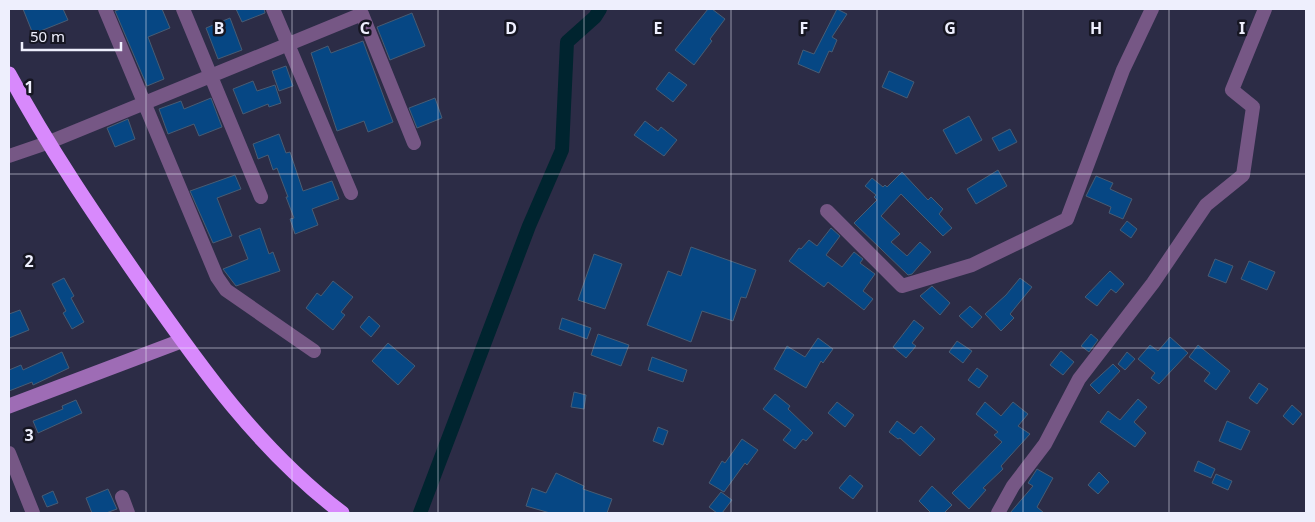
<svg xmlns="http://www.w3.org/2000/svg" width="1315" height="522" viewBox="0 0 1315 522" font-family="'Noto Sans',sans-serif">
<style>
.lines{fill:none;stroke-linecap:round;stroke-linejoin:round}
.canal{stroke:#00242f;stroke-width:14}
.building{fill:#064784;stroke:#485c74}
.street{stroke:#765785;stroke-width:14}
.secondary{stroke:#9e6cb5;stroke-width:15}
.highway{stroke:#d889fc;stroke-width:15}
.grid{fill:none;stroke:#eeeffd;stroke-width:1;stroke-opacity:0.55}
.grid-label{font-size:16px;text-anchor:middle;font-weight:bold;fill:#eeeffd;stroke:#161622;stroke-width:5;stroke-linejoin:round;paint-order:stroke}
</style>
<rect width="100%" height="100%" fill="#2c2c46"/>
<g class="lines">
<path class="canal" d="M420,513L529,226L562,150L567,42L595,17L600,9"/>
</g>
<path class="building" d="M23,9H63L68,20L33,34Z
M121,9H162L170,28L148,37L164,79L147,86L115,11Z
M236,9H264L265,13L242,22Z
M708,9H712L725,19L710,39L712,41L694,65L675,50Z
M837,9L847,14L832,37L837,40L832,52L829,51L819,73L798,64L803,50L814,54Z
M412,13L425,46L390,60L377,27Z
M230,18L242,50L218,59L206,28Z
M363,41L393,122L368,132L364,121L337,131L311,53L328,46L331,53Z
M286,66L293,86L279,91L272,71Z
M889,71L914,82L907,98L882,87Z
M669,72L687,85L673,102L656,89Z
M253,81L257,91L275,85L281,103L269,107L268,104L243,114L233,89Z
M211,98L222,127L199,136L194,124L168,134L159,109L181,101L184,109Z
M435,98L442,118L417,128L409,108Z
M969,116L982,140L956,154L943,130Z
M128,119L135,139L115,147L107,128Z
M645,121L658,131L661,127L677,140L664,156L634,135Z
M1010,129L1017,142L999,151L992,138Z
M279,134L286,153L290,152L303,191L332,181L339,199L312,209L318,225L295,234L290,219L294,218L286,197H288L277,168L273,170L268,155L258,159L253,144Z
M998,170L1007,186L976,204L967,189Z
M902,172L928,200L931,197L943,209L939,214L952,228L943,236L901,194L881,216L900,234L891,242L907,256L920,242L931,252L912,274L908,275L854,223L877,200L874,197L876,195L865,186L872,178L883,187L885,185L887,187Z
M235,175L241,189L217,198L232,236L213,243L190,191Z
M1096,176L1113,183L1110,189L1132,199L1123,219L1109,213L1111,207L1086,196Z
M1127,221L1137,229L1131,238L1120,230Z
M260,228L269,254L273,252L280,271L236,286L223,269L248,259L239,236Z
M831,228L840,236L826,255L842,267L854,252L863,259L860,263L875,274L863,291L873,299L864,310L828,282L824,287L789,261L799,248L801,249L809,240L817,246Z
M691,247L756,270L746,298L741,297L733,321L702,311L691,342L647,325L668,271L681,276Z
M594,254L622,264L605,309L578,300Z
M1215,259L1233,266L1226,283L1208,276Z
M1249,261L1275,272L1267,290L1241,279Z
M1110,271L1124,284L1116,293L1111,289L1097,306L1085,297Z
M64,278L74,296L71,298L84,322L72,329L63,313L66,311L52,284Z
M1020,278L1032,287L1010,314L1014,318L1001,331L985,314L1006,295Z
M333,281L353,297L341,312L345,315L333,330L306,308L317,293L321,296Z
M932,286L950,303L940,315L920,296Z
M970,306L982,317L972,328L959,316Z
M20,310L29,330L9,338V314Z
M369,316L380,326L371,337L360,327Z
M562,318L591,328L587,339L559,329Z
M914,320L924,328L912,343L916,346L906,358L893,347Z
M598,334L629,345L621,366L591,355Z
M1091,334L1098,340L1089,352L1081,346Z
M1170,337L1188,353L1159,384L1151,378L1155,373L1138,359L1150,345L1158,351Z
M818,338L833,349L823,363L821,361L806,388L774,369L787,346L805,357Z
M957,341L972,351L963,363L949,352Z
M388,343L415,366L398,385L372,361Z
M1198,345L1230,371L1216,390L1204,381L1210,373L1189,357Z
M1061,351L1074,362L1063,375L1050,365Z
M62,352L69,368L33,385L32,382L9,391V370L21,365L23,370Z
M1127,352L1135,359L1125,370L1118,364Z
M652,357L687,370L683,382L648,370Z
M1113,364L1120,371L1099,394L1090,385Z
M977,368L988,376L979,388L968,380Z
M1259,383L1268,389L1257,404L1249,398Z
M574,392L586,395L584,409L571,407Z
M775,394L790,406L788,409L813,433L806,441L803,439L795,449L783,440L791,430L763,409Z
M1138,399L1147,407L1134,422L1146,433L1135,447L1100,422L1108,411L1120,420Z
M76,400L82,413L38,433L33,421L63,409L62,406Z
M837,402L854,415L845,427L828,413Z
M985,402L1001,416L1013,402L1028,414L1018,426L1030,434L1001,466L1003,469L983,488L986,490L969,509L952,493L1002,442L994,435L998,432L976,414Z
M1292,405L1302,414L1293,425L1283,416Z
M897,421L914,434L921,426L935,439L920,456L900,438L898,439L889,432Z
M1227,421L1250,431L1241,450L1219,441Z
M658,427L668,431L663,445L653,441Z
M742,439L758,450L747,465L745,463L724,492L709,483L722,461L725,463Z
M1198,461L1215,469L1211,478L1194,471Z
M1037,469L1053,478L1037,507L1044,513H1010L1033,486L1028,483Z
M1099,472L1109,482L1098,494L1088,485Z
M556,473L584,486L583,489L612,499L607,513H550L526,506L532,488L546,493Z
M1216,474L1232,481L1228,490L1212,483Z
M850,475L863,486L853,499L839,488Z
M932,486L952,505L944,513H931L919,501Z
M108,489L117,509L106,513H92L86,498Z
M53,491L58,503L47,507L42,496Z
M721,492L732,500L722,513H717L709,507Z"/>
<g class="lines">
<path class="street" d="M105,9L217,277L226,290L314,351
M183,9L261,197
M273,9L351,193
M9,156L47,143L362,14L414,143
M827,211L902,286L972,265L1067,219L1123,70L1152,9
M9,453L33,513
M122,497L128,513
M998,513L1013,486L1045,444L1079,379L1153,283L1206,205L1243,175L1253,107L1232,90L1265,9"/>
<path class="secondary" d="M9,406L181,341"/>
<path class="highway" d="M9,74C49,148 94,214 141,282C201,368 258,449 342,513"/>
</g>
<path class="grid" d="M146,9V513M292,9V513M438,9V513M584,9V513M731,9V513M877,9V513M1023,9V513M1169,9V513M9,174H1306M9,348H1306"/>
<g class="grid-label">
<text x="219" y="34">B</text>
<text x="365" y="34">C</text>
<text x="511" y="34">D</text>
<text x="658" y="34">E</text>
<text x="804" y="34">F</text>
<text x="950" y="34">G</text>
<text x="1096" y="34">H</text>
<text x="1242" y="34">I</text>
<text x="29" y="93">1</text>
<text x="29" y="267">2</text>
<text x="29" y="441">3</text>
</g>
<rect width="1315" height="522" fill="none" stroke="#eeeffd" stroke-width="20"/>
<path d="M22 42v8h99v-8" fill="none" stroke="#eeeffd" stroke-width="2.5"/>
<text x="30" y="42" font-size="15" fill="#eeeffd" stroke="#161622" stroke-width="4" paint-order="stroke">50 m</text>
</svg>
